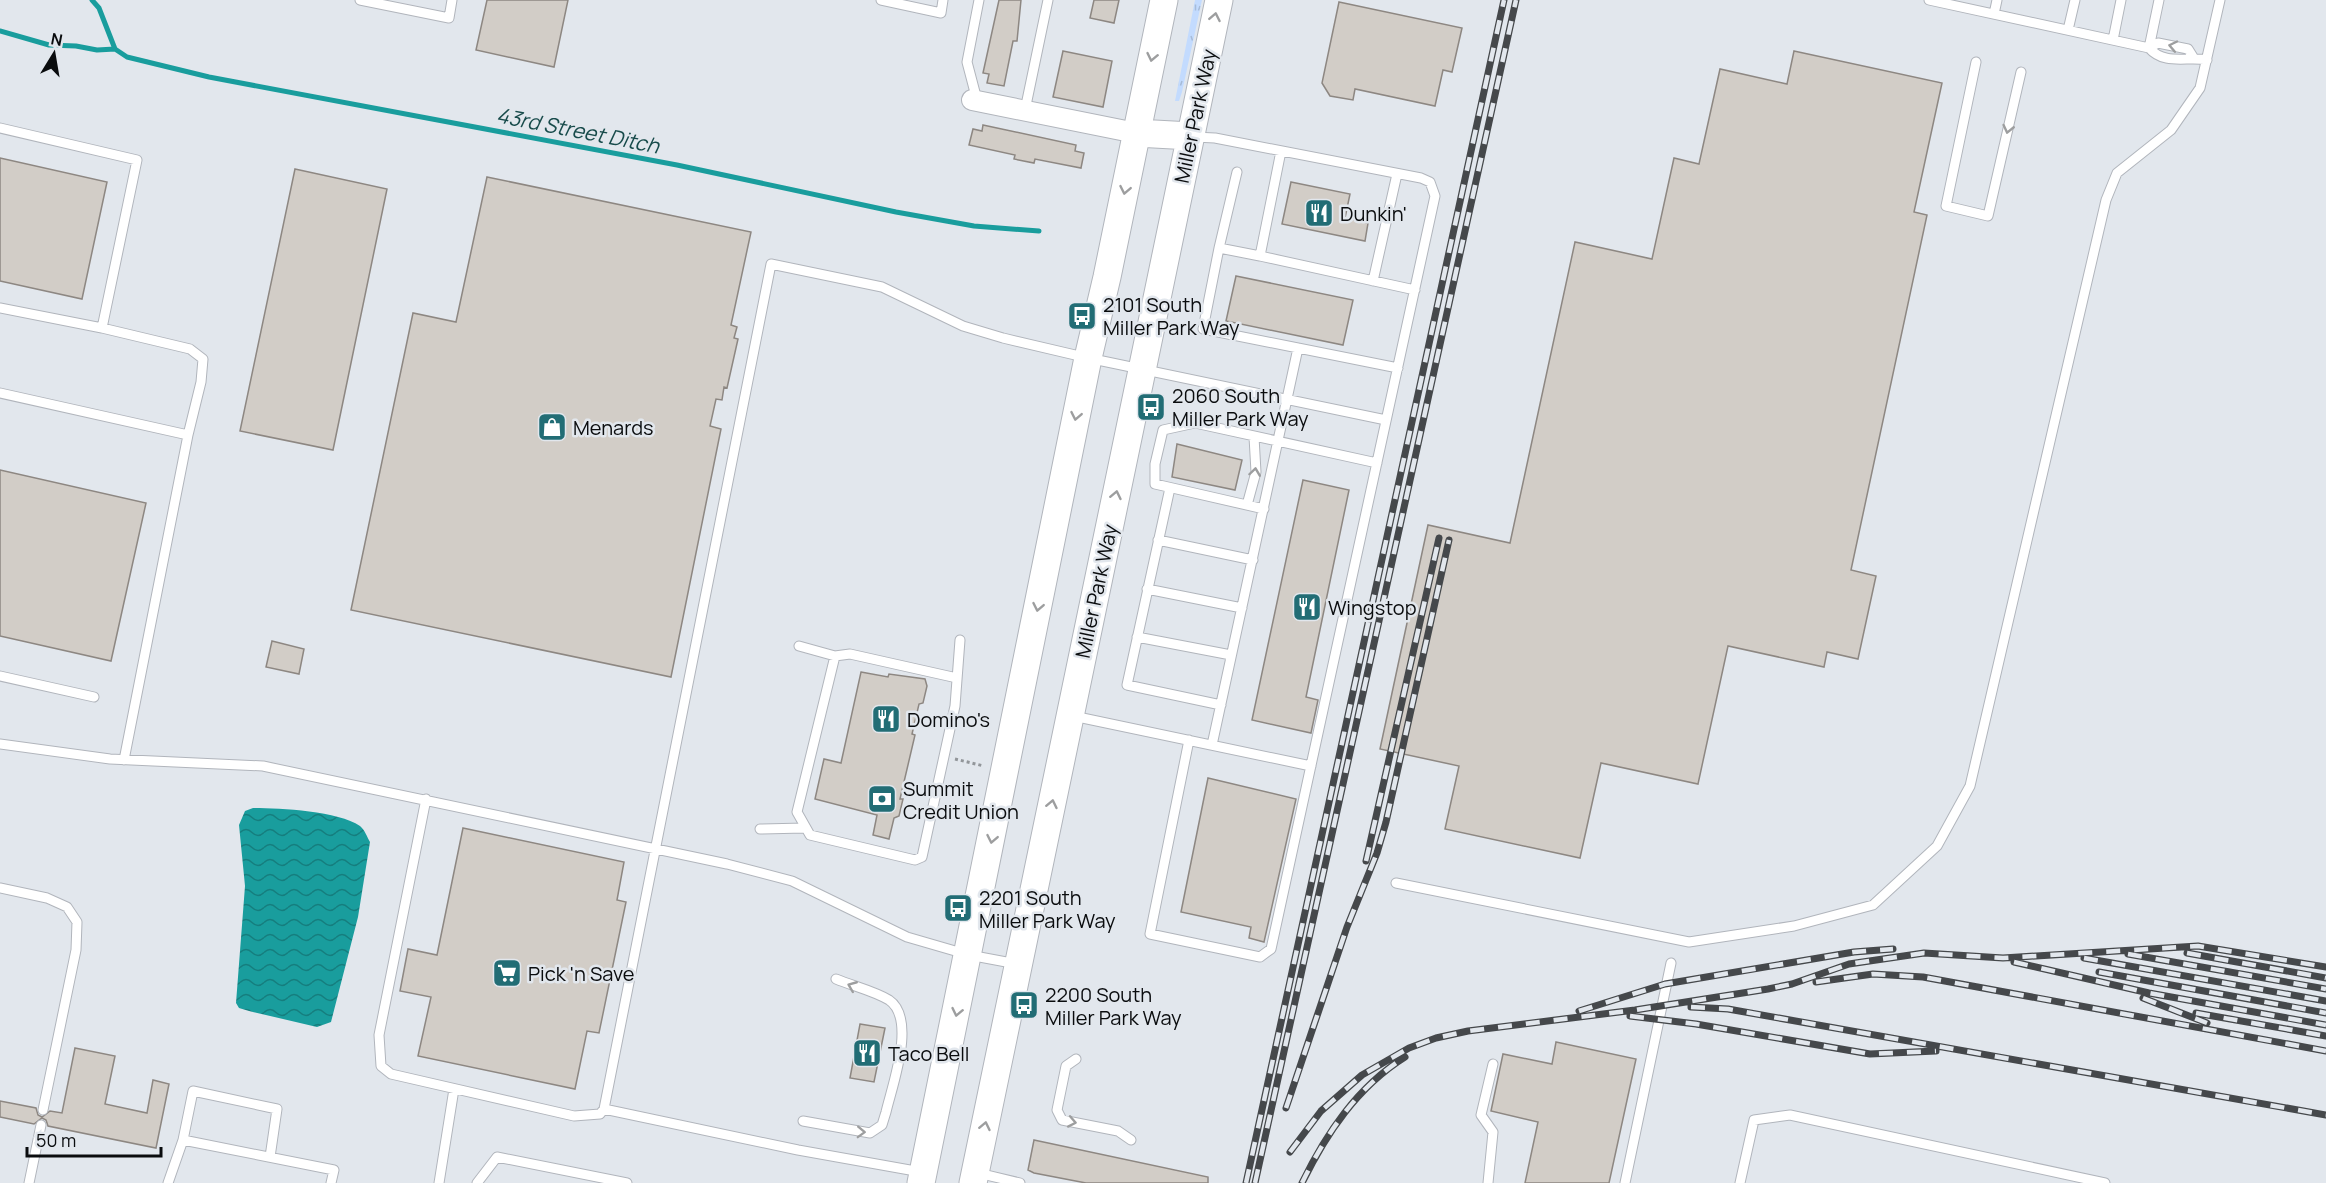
<svg xmlns="http://www.w3.org/2000/svg" width="2326" height="1183" viewBox="0 0 2326 1183" font-family="Manrope,sans-serif">
<style>
.grass{fill:url(#grass-tufts)}
.water{fill:url(#water-waves)}
.lines{fill:none;stroke-linecap:round;stroke-linejoin:round}
.stream{stroke:#199d9d;stroke-width:5}
.building{fill:#d2cdc7;stroke:#8d8782;stroke-width:1.5}
.lane-casing{stroke:#b1b5bc;stroke-width:11}
.street-casing{stroke:#b1b5bc;stroke-width:22}
.secondary-casing{stroke:#b1b5bc;stroke-width:29}
.path{stroke:#92969a;stroke-width:3;stroke-dasharray:3 3;stroke-linecap:butt}
.lane{stroke:#fff;stroke-width:9}
.street{stroke:#fff;stroke-width:20}
.secondary{stroke:#fff;stroke-width:27}
.rail-casing{stroke:#45484b;stroke-width:7}
.rail{stroke:#e2e7ed;stroke-width:4.5;stroke-dasharray:14;stroke-linecap:butt}
.oneway{stroke:#9d9e9f}
.labels{text-anchor:middle;dominant-baseline:central;stroke-width:5;stroke-linejoin:round;paint-order:stroke}
.street-label{font-size:20px;fill:#0a0c0e;stroke:#e2e7ed}
.poi-label{font-size:20px;fill:#0a0c0e;stroke:#e2e7ed;text-anchor:start}
.water-label{font-size:21px;font-style:italic;fill:#184b4b;stroke:#e2e7ed}
</style>
<defs>
<pattern id="grass-tufts" width="24" height="20" patternUnits="userSpaceOnUse" patternTransform="scale(1.5)"><rect width="24" height="20" fill="#c3dbfe"/><path d="M3 7l-1-3M5 7V3M7 7l1-3M15 17l-1-3M17 17v-4M19 17l1-3" fill="none" stroke="#a6bbd8"/></pattern>
<pattern id="water-waves" width="16" height="10" patternUnits="userSpaceOnUse" patternTransform="scale(1.5)"><rect width="16" height="10" fill="#199d9d"/><path d="M0 5q4-4 8 0t8 0" fill="none" stroke="#157e7e"/></pattern>
</defs>
<rect width="100%" height="100%" fill="#e2e7ed"/>
<path class="grass" d="M1195,0H1202L1182,92L1179,101H1175Z"/>
<path class="water" d="M253,808C280,808 338,811 360,826C365,830 367,837 370,842L358,917L331,1022L317,1027L249,1011L239,1008L236,1003L245,886L239,825L245,811Z"/>
<g class="lines">
<path class="stream" d="M92,0L99,8L115,49L127,57L209,77L677,165L896,212L974,226L1039,231
M0,31L49,45L76,46L97,50L115,49"/>
</g>
<path class="building" d="M487,0H568L554,67L476,50Z
M999,0H1021L1017,41H1013L1004,86L987,83L989,74L983,73Z
M1094,0H1119L1114,23L1090,18Z
M1339,2L1462,28L1452,72L1443,70L1435,106L1355,89L1353,100L1330,96L1322,83Z
M1063,51L1112,61L1103,107L1053,97Z
M1794,51L1942,83L1914,212L1927,215L1851,570L1876,576L1858,659L1827,652L1824,667L1728,646L1698,784L1601,763L1580,858L1445,829L1459,766L1380,749L1428,525L1510,543L1575,242L1652,259L1674,158L1699,164L1720,69L1787,84Z
M983,125L1076,145L1075,151L1084,153L1081,168L1035,159L1034,163L1014,159L1015,155L969,145L973,129L982,131Z
M0,158L107,182L82,299L0,281Z
M295,169L387,189L333,450L240,431Z
M487,177L751,232L731,325L737,327L734,338L738,339L727,388L724,387L722,400L716,399L710,426L721,429L671,677L351,610L413,313L456,322Z
M1291,182L1350,194L1345,218L1368,223L1365,241L1282,224Z
M1236,276L1353,300L1343,345L1226,321Z
M1177,444L1242,460L1235,490L1172,477Z
M0,470L146,503L111,661L0,636Z
M1303,480L1349,490L1306,697L1318,700L1311,733L1252,720Z
M272,641L304,649L299,674L266,667Z
M861,672L888,677L889,674L925,679L927,686L923,703L919,704L912,734L915,735L900,799H903L899,816L894,818L889,839L873,835L877,815L815,799L824,759L841,763Z
M1208,778L1296,799L1264,942L1249,938L1251,927L1181,912Z
M463,828L624,862L617,900L626,902L599,1033L587,1031L575,1089L418,1056L431,997L400,991L408,949L437,955Z
M860,1024L885,1028L874,1082L850,1078Z
M1556,1042L1636,1059L1609,1183H1525L1538,1122L1491,1111L1503,1054L1552,1064Z
M75,1048L115,1056L105,1104L147,1113L153,1080L169,1084L156,1148L48,1126L46,1120L42,1118L34,1124L0,1117V1101L36,1108L38,1115L42,1117L50,1111L62,1113Z
M1034,1140L1208,1177V1183H1086L1034,1173L1028,1170Z"/>
<g class="lines">
<g class="lane-casing">
<path id="lane" d="M360,0L449,18L452,0
M881,0L941,13L943,0
M1929,0L2149,48L2159,0
M1994,14L1997,0
M2068,30L2075,0
M2113,40L2121,0
M2193,57L2188,49L2158,43L2149,48C2165,66 2187,56 2207,60
M1976,62L1946,206L1988,216L2021,72
M977,100L967,62L979,0
M1025,110L1048,0
M0,128L137,160L102,328L0,308
M1281,151L1260,256L1415,290
M1237,172L1219,248L1260,256
M1219,248L1203,329L1398,368
M1373,281L1397,174
M102,328L190,349L203,359L201,382L188,435
M0,393L188,435L124,760
M1170,488L1127,685L1221,705
M1247,505L1256,472L1254,437
M1264,509L1155,484V464L1163,430L1195,423L1377,463
M1158,540L1253,560
M1147,589L1242,608
M1137,637L1231,655
M799,646L835,656
M0,676L94,697
M957,678L850,654L835,656L797,812L810,835L915,860L922,857L955,706L960,640
M1073,716L1311,766
M1189,740L1150,934L1260,957L1271,949L1435,196L1430,182L1421,178L1215,138L1194,137
M0,744L110,759L263,766L727,864L792,881L907,937L969,955L1017,964
M1212,745L1298,348
M426,799L379,1035L381,1066L391,1074L574,1116L600,1114L604,1109L798,1150L921,1172
M760,829L804,828
M1396,883L1689,942L1794,926L1873,905L1937,846L1970,786L2106,200L2117,173L2171,130L2200,88L2220,0
M0,888L47,898L67,907L77,922L76,950L43,1110
M1076,1059L1066,1066L1057,1110L1062,1120L1118,1131L1131,1140
M604,1109L771,264L882,287L963,326L1003,338L1088,358L1386,420
M803,1121L870,1133L882,1125L886,1112C892,1086 917,1019 889,1000C874,991 853,986 836,979
M183,1140L193,1091L277,1109L270,1157
M978,1173L1020,1183
M29,1183L41,1125
M168,1183L183,1140L334,1170L331,1183
M439,1183L454,1089
M477,1183L497,1157L627,1183
M1488,1183L1493,1132L1481,1115L1493,1064
M1625,1183L1671,963
M1740,1183L1754,1120L1790,1115L2105,1183"/>
</g>
<g class="street-casing">
<path id="street" d="M972,100L1136,133"/>
</g>
<g class="secondary-casing">
<path id="secondary" d="M1136,133L1191,136
M921,1183L1088,358L1107,277L1164,0
M973,1183L1219,0"/>
</g>
<path class="path" d="M955,759L984,766"/>
<use href="#lane" class="lane"/>
<use href="#street" class="street"/>
<use href="#secondary" class="secondary"/>
<g class="rail-casing">
<path id="rail" d="M1366,861L1439,538
M2187,953L2326,978
M2128,954L2326,989
M2084,958L2326,1001
M2014,962L2149,993L2326,1025
M2099,972L2326,1013
M1816,982L1873,974L1923,977L2326,1051
M2143,998L2207,1023
M1691,1007L1728,1009L2326,1115
M1579,1011L1665,984L1854,952L1893,949
M2196,1013L2326,1036
M1630,1016L1696,1024L1870,1054L1936,1051
M1286,1108L1347,927L1377,853L1386,822L1449,540
M1290,1152L1321,1111L1362,1075L1409,1048L1436,1038L1468,1031L1635,1010L1768,989L1792,984L1849,964L1924,953L2003,958L2198,946L2326,967
M1246,1183L1504,0
M1255,1183L1516,0
M1302,1183C1326,1134 1357,1087 1405,1057"/>
</g>
<use href="#rail" class="rail"/>
</g>
<defs><path id="oneway-chevron" d="M-2-3.5L2.5 0L-2 3.5" fill="none" stroke-width="1.6" stroke-linecap="round" stroke-linejoin="round" transform="scale(1.5)"/></defs>
<g class="oneway">
<use href="#oneway-chevron" transform="translate(1215 17) rotate(-79)"/>
<use href="#oneway-chevron" transform="translate(2173 46) rotate(-168)"/>
<use href="#oneway-chevron" transform="translate(1152 57) rotate(102)"/>
<use href="#oneway-chevron" transform="translate(2008 129) rotate(103)"/>
<use href="#oneway-chevron" transform="translate(1125 190) rotate(101)"/>
<use href="#oneway-chevron" transform="translate(1076 416) rotate(101)"/>
<use href="#oneway-chevron" transform="translate(1255 472) rotate(-82)"/>
<use href="#oneway-chevron" transform="translate(1116 495) rotate(-78)"/>
<use href="#oneway-chevron" transform="translate(1038 607) rotate(101)"/>
<use href="#oneway-chevron" transform="translate(1052 804) rotate(-78)"/>
<use href="#oneway-chevron" transform="translate(992 839) rotate(101)"/>
<use href="#oneway-chevron" transform="translate(852 986) rotate(-158)"/>
<use href="#oneway-chevron" transform="translate(957 1012) rotate(102)"/>
<use href="#oneway-chevron" transform="translate(1072 1122) rotate(11)"/>
<use href="#oneway-chevron" transform="translate(985 1126) rotate(-78)"/>
<use href="#oneway-chevron" transform="translate(861 1132) rotate(2)"/>
</g>
<defs>
<g id="restaurant-square" transform="scale(1.5)"><rect x="-9" y="-9" width="18" height="18" rx="4" fill="#226d75" stroke="#e2e7ed"/><path d="M-5-6h1v4h1v-4h1v4h1v-4h1v5L-1.5 .5V6h-2V.5L-5-1ZM5-6V6H3V1.5H1.5Q1.5-4 5-6Z" fill="#fff"/></g>
<g id="bus-square" transform="scale(1.5)"><rect x="-9" y="-9" width="18" height="18" rx="4" fill="#226d75" stroke="#e2e7ed"/><path d="M-5-6H5V4H4V6H2V4H-2V6H-4V4H-5ZM-3.5-4V0h7V-4ZM-3.5 1.2v1.5H-2V1.2ZM2 1.2v1.5H3.5V1.2Z" fill="#fff"/></g>
<g id="shop-square" transform="scale(1.5)"><rect x="-9" y="-9" width="18" height="18" rx="4" fill="#226d75" stroke="#e2e7ed"/><path d="M-5-2.5h2.3a2.7 3.5 0 0 1 5.4 0H5L5.5 6h-11ZM-1.5-2.5h3a1.5 2.3 0 0 0-3 0Z" fill="#fff"/></g>
<g id="bank-square" transform="scale(1.5)"><rect x="-9" y="-9" width="18" height="18" rx="4" fill="#226d75" stroke="#e2e7ed"/><path d="M-6-4H6V4H-6ZM0-2.3a2.3 2.3 0 1 0 0 4.6a2.3 2.3 0 1 0 0-4.6Z" fill="#fff"/></g>
<g id="supermarket-square" transform="scale(1.5)"><rect x="-9" y="-9" width="18" height="18" rx="4" fill="#226d75" stroke="#e2e7ed"/><path d="M-6-5.5h2.5l.6 2H6L4.5 2H-2.5L-4.4-4H-6ZM-1.5 3.2a1.3 1.3 0 1 0 .1 0ZM3 3.2a1.3 1.3 0 1 0 .1 0Z" fill="#fff"/></g>
</defs>
<g fill-rule="evenodd">
<use href="#restaurant-square" x="1319" y="213"/>
<use href="#bus-square" x="1082" y="316"/>
<use href="#bus-square" x="1151" y="407"/>
<use href="#shop-square" x="552" y="427"/>
<use href="#restaurant-square" x="1307" y="607"/>
<use href="#restaurant-square" x="886" y="719"/>
<use href="#bank-square" x="882" y="799"/>
<use href="#bus-square" x="958" y="908"/>
<use href="#supermarket-square" x="507" y="973"/>
<use href="#bus-square" x="1024" y="1005"/>
<use href="#restaurant-square" x="867" y="1053"/>
</g>
<g class="labels">
<g class="street-label">
<text transform="translate(1195 116) rotate(-78)">Miller Park Way</text>
<text transform="translate(1096 591) rotate(-78)">Miller Park Way</text>
</g>
<g class="poi-label">
<text x="1340" y="213">Dunkin'</text>
<text x="1103" y="304">2101 South<tspan x="1103" dy="23">Miller Park Way</tspan></text>
<text x="1172" y="395">2060 South<tspan x="1172" dy="23">Miller Park Way</tspan></text>
<text x="573" y="427">Menards</text>
<text x="1328" y="607">Wingstop</text>
<text x="907" y="719">Domino's</text>
<text x="903" y="788">Summit<tspan x="903" dy="23">Credit Union</tspan></text>
<text x="979" y="897">2201 South<tspan x="979" dy="23">Miller Park Way</tspan></text>
<text x="528" y="973">Pick 'n Save</text>
<text x="1045" y="994">2200 South<tspan x="1045" dy="23">Miller Park Way</tspan></text>
<text x="888" y="1053">Taco Bell</text>
</g>
<g class="water-label">
<text transform="translate(578 130) rotate(11)">43rd Street Ditch</text>
</g>
</g>
<g transform="translate(54 54) rotate(11)" stroke="#e2e7ed" stroke-width="4.5" paint-order="stroke">
<path d="M0-4.5L10 22L0 15L-10 22Z" fill="#0a0c0e"/>
<text y="-9" font-size="16" font-weight="bold" text-anchor="middle" fill="#0a0c0e">N</text>
</g>
<path d="M27 1147v9h134v-9" fill="none" stroke="#0a0c0e" stroke-width="3"/>
<text x="36" y="1147" font-size="18" fill="#0a0c0e" stroke="#e2e7ed" stroke-width="4.5" paint-order="stroke">50 m</text>
</svg>
